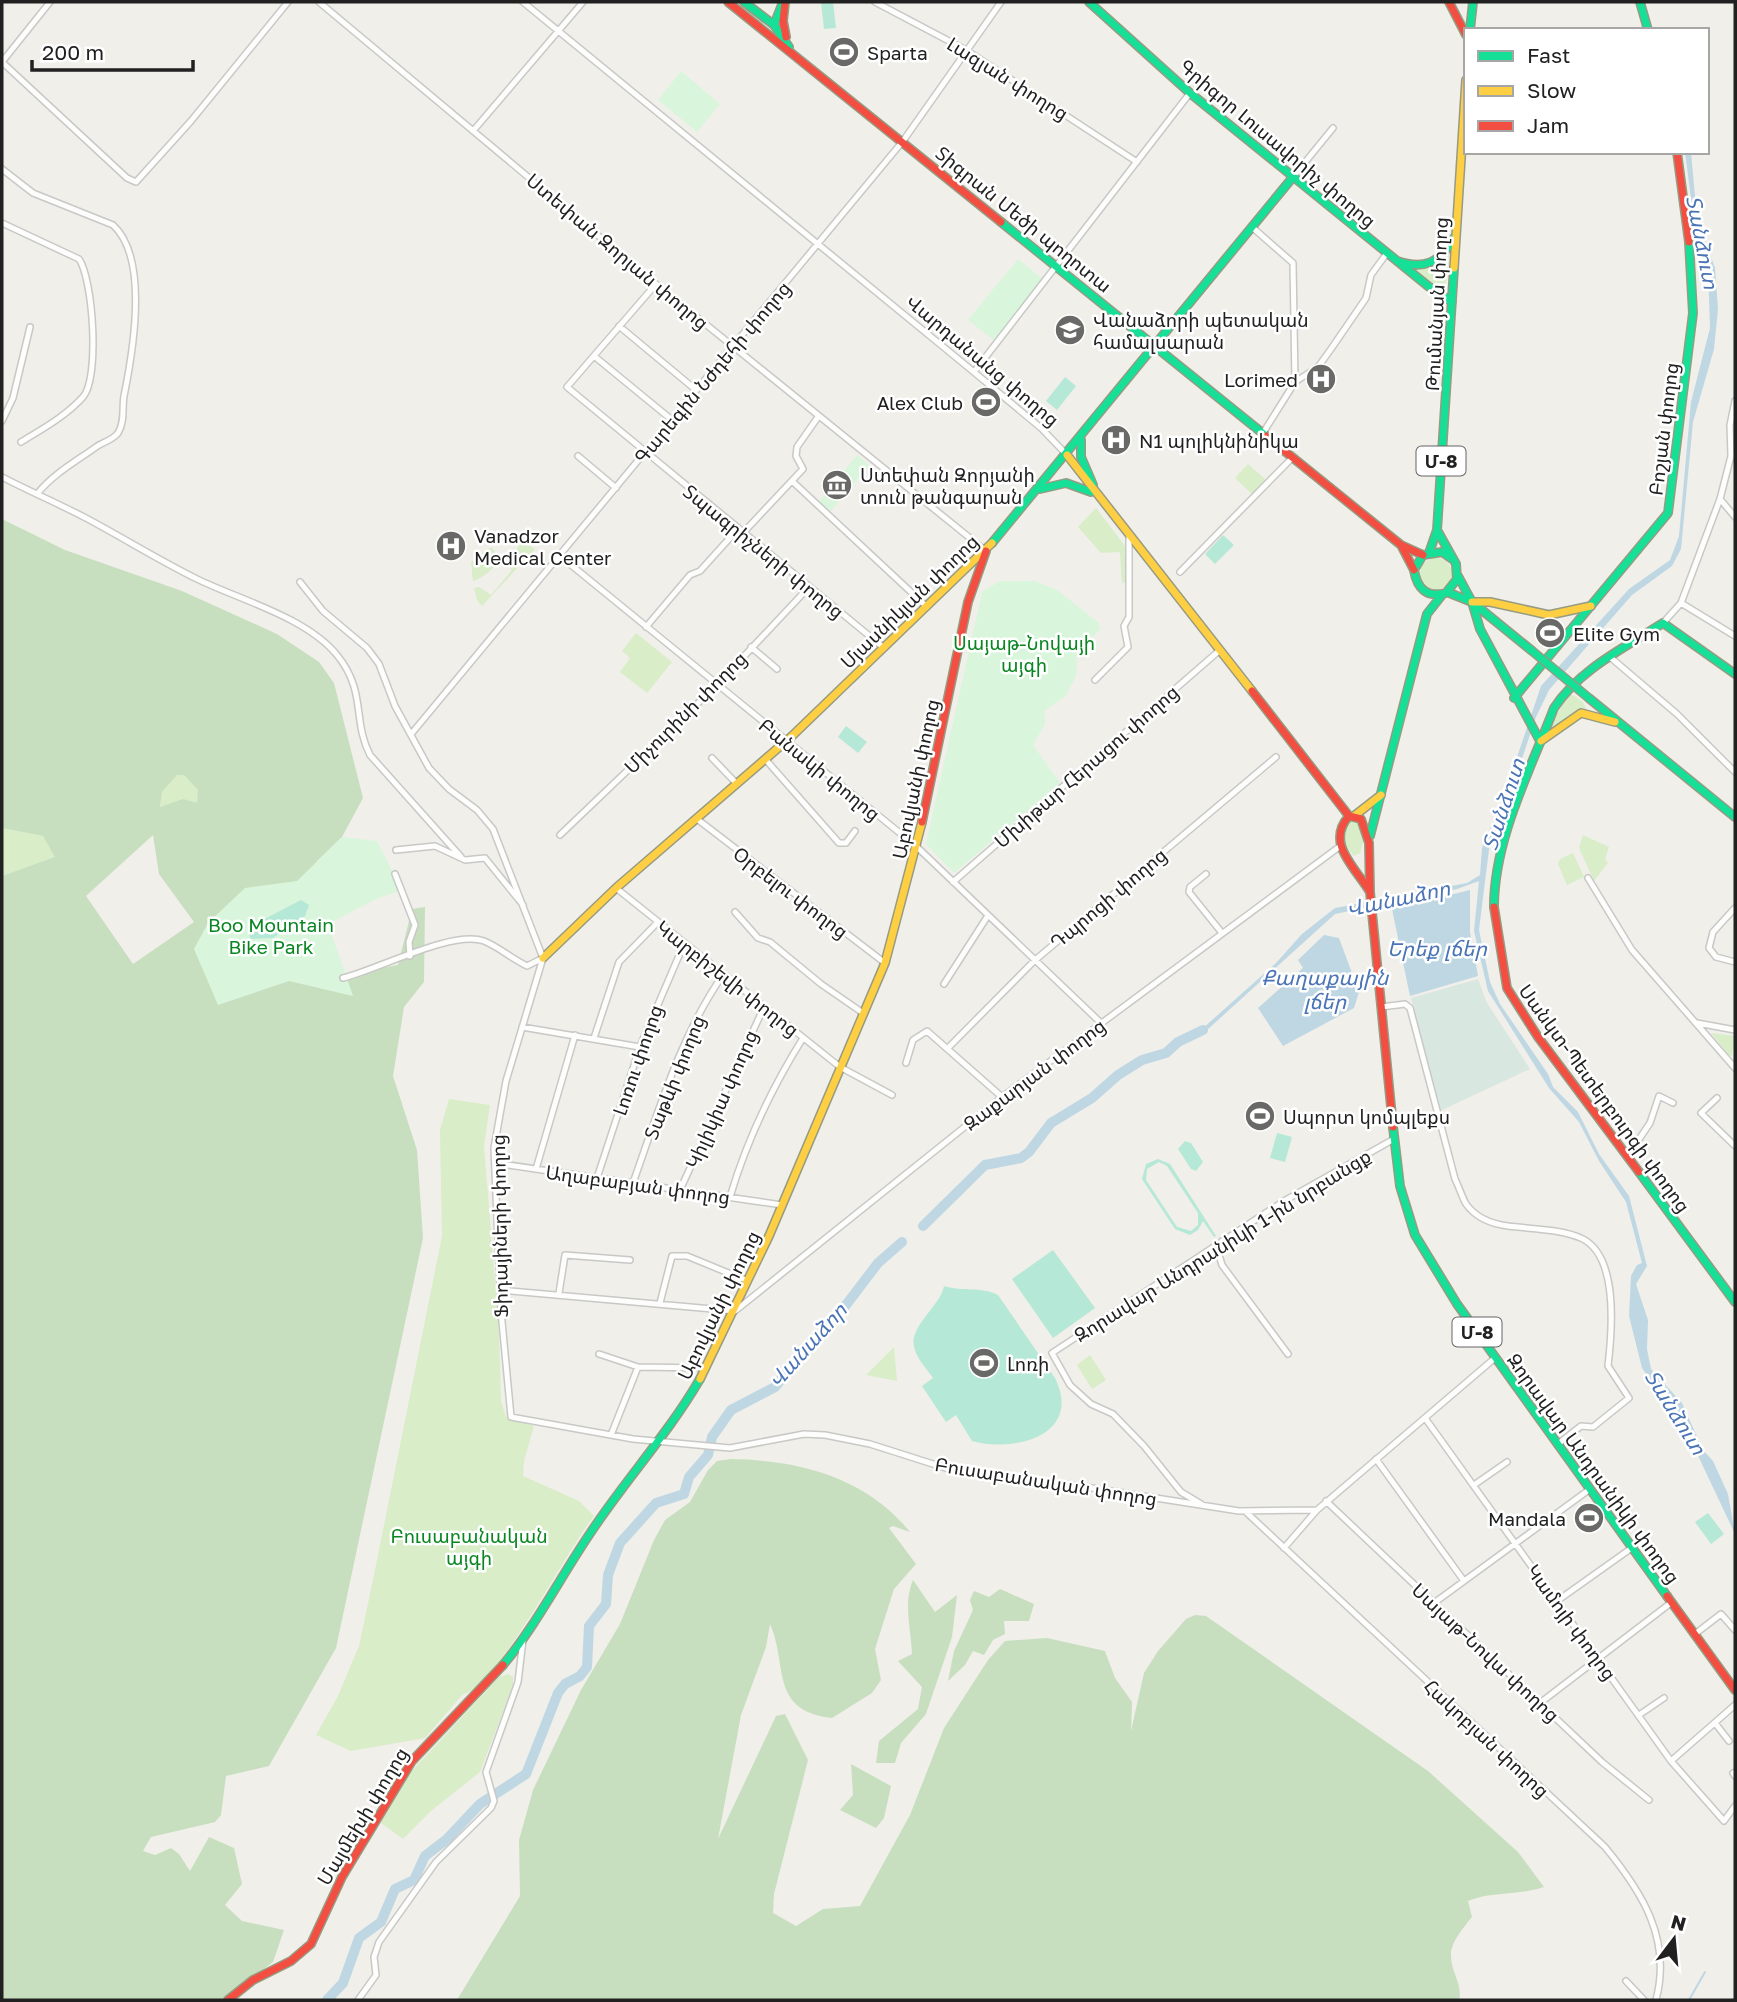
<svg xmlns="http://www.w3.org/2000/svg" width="1737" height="2002" viewBox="0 0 1737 2002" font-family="'Golos Text','Noto Sans Armenian',sans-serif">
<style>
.grass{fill:#d8edc8}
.forest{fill:#c7dfbf;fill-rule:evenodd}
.wetland{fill:#d8e7df}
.park{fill:#d9f6dc}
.pitch{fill:#b5e8d7;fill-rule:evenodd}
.water{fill:#bed7e3}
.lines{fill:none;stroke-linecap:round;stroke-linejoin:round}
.stream{stroke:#bed7e3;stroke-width:2}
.river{stroke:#bed7e3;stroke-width:10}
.street-casing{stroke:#c8c8c6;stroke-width:8}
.fast-casing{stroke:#969b81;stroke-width:10}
.slow-casing{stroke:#969b81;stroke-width:10}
.jam-casing{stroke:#969b81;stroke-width:10}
.street{stroke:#fdfdfc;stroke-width:5}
.fast{stroke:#16e098;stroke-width:7}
.slow{stroke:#ffcf43;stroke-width:7}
.jam{stroke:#f24e42;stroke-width:7}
.fast-bridge-casing{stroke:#969b81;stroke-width:10;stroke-linecap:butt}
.fast-bridge{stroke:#16e098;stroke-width:7}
.labels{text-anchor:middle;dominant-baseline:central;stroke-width:5;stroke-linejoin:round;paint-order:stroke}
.shield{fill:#fff;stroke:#646464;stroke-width:2}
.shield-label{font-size:18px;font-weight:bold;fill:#212121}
.poi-label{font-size:19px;fill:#212121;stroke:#fff;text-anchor:start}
.street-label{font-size:19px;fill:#212121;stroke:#fff}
.park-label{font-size:19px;fill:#098621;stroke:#fff}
.water-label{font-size:21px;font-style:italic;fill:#4a74b5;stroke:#fff}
</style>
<rect width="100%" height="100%" fill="#f0efea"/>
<path class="grass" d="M1449,251L1448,277L1445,284L1433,283L1414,268Z
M1248,464L1266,480L1253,495L1235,478Z
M1096,508L1125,546L1126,582L1122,583L1120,552L1101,553L1078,527Z
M521,541L535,549L482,606L477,600L474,588L479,587L491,595L512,570L508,566Z
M492,548L499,556C496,568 485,577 473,581L471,562L487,549Z
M1420 574a16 16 0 1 1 32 0a16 16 0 1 1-32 0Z
M636,633L672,662L647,693L620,672L630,658L622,651Z
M1573,695L1583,702L1586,709L1571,714L1551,731V726L1567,696Z
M176,775H184L198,790L197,804L160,808L162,792Z
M1349,820L1359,821L1364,839L1360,853L1354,856L1343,843Z
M2,828L43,836L56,857L2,876Z
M1583,835L1609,847L1605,859L1608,863L1594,881L1579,848Z
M1573,853L1584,877L1567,885L1558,864L1560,859Z
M1711,1033L1735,1036L1732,1056L1729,1055Z
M449,1099L490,1105L484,1146L499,1332L501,1401L506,1417L534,1426L524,1461L523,1476L579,1501L594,1516C567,1549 496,1689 463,1694L425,1738L351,1751L316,1735L337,1698L359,1646L374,1575L442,1236L440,1130Z
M894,1347L897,1381L866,1375Z
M1090,1355L1106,1380L1092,1389L1077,1365Z
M508,1674L513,1677V1685L480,1772L431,1811L403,1839L381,1823L411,1772L499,1677Z"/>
<path class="forest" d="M2,519L65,550L182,591L277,634L319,662L334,683L363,798L342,837L317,861L314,928L337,975L398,965L412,909L425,907L424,982L404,1007L393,1076L417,1150L423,1238L336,1648L269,1766L226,1776L221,1815L215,1822L151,1837L143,1851L155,1855L171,1848L179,1854L190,1871L209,1837L234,1848L242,1884L225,1905L242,1921L284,1930L273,1962L224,2000H2V876L55,857L43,836L2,828ZM177,775H184L198,790L197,803L183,799L160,807L162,792ZM153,835L159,874L194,922L133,964L86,896Z
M731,1459C798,1460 866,1477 910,1532L893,1526L889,1528L916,1564L894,1589L875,1649L881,1680L872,1693L832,1718C769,1711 788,1664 770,1624L766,1647L741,1715L718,1839L776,1716L785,1714L808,1760L774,1894L773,1913L796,1926L823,1909L860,1906L910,1815L944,1728L988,1660L1005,1641L1047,1638L1105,1651L1115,1678L1132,1702L1131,1731L1144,1673L1158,1651L1186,1619L1195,1615L1206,1616L1428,1771L1518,1852L1544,1887C1517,1896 1493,1891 1468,1901L1472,1917C1464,1927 1450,1943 1451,1956C1451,1972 1463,1985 1459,2000H457L520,1896L519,1840L533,1790L581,1690L620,1624L654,1540L665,1520L690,1502L708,1470L717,1461Z
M913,1580L935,1612L957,1595L952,1637L926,1714L901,1743L895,1763H876L879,1741L918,1709L922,1687L898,1661L912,1654C911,1628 903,1603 913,1580Z
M1000,1589L1034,1604L1029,1621H1004L1005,1634L993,1640L984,1655L973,1651L965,1665L948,1681L954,1651L973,1610L970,1600L974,1591L989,1597Z
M851,1764L891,1786L884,1818L876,1828L840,1810L853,1795Z"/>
<path class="wetland" d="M1478,979L1487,1003L1530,1069L1440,1111L1411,998Z"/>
<path class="park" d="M681,71L720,104L697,132L658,100Z
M1018,259L1044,280L995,341L968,320Z
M857,455L869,465L830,512L819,502Z
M1000,581H1035L1057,590L1099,623L1100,629L1077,653L1076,676L1066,696L1044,711L1045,724L1033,745L1060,783L954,873L926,844L982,592Z
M342,837L377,841L402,890L376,899L328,924L353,996L289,981L218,1005L194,949L208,923L245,888L297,881Z"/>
<path class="pitch" d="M821,2H833L836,28L824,29Z
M1065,377L1076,386L1057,410L1046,401Z
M1223,535L1234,545L1215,564L1205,554Z
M846,726L867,742L858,753L838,737Z
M301,900L309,905L305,916L273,938L250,939L249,927Z
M1277,1133L1292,1137L1285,1162L1270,1158Z
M1185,1141L1191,1143L1203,1162L1196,1171L1191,1169L1178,1149Z
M1158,1159L1170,1164L1216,1236L1214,1237L1203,1221L1198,1230L1190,1235L1175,1229L1142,1179L1146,1164ZM1159,1162L1167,1166L1198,1213V1225L1191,1231L1177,1227L1146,1180L1147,1169Z
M1053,1250L1095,1308L1053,1338L1012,1279Z
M944,1286C963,1292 980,1286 998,1295L1055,1378C1083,1435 1015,1453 972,1441L956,1415L946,1422L922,1386L933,1378C927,1369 918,1360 915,1350C906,1328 941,1306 944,1286Z
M1708,1513L1724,1534L1711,1544L1695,1522Z"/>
<path class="water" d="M1685,152H1691L1697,219L1715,268L1718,309L1714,349L1693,422L1681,549L1672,566L1632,595L1549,690L1536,717L1505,809L1490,841L1479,930L1490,982L1500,1004L1548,1074L1553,1087L1578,1112L1599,1154L1629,1196L1647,1266L1636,1284L1648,1320L1647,1349L1651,1369L1682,1403L1703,1450L1713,1461L1728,1494L1735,1534L1684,1426L1642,1368L1629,1316L1631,1276L1637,1265L1642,1263L1626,1202L1599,1161L1579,1122L1549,1088L1488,991L1474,931L1479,881L1457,889L1335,914L1207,1030L1192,1038L1276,963L1302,934L1335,908L1467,883L1480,875L1482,848L1504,796L1541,686L1629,589L1670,560L1679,536L1691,402L1710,328L1708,266L1695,230Z
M1470,890V932L1478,976L1410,996L1392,909Z
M1324,935L1339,938L1359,992L1354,1008L1283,1046L1258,1008L1303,968L1298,960Z"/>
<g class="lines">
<path class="stream" d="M1689,2000L1705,1972"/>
<path class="river" d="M923,1226L985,1165L1021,1158L1029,1152L1051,1123L1092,1098L1118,1075L1142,1060L1166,1053L1178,1042L1203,1030
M327,2000L343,1983L359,1938L381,1922L395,1889L414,1880L425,1856L447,1839L480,1804L526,1774L558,1693L565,1684L580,1676L587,1667L589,1626L606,1604L608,1575L620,1543L656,1503L684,1494L689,1477L708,1455L712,1437L731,1410L775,1387L814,1339L830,1326L878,1263L902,1242"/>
<g class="street-casing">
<path id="street" d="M319,2L656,284L986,551
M523,2L969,368L1041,428L1067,455
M875,2L966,50L1137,162
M2,62L127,178L136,182L191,121L288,2
M2,62L50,2
M473,131L583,2
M2,169L33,193L113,225C149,258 133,352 124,396C122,408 125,422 118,433C113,440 103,442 96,447C75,462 53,474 37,494
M1293,177L1333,128
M2,223L79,259C93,279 100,378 83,397C66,416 42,429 21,442
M1252,227L1293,263L1295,382
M656,284L567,387L884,648
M619,326L696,390
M594,356L672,420
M974,372L1190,93
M2,421L13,398L30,327
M1263,433L1295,382L1318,367L1331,349L1366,298L1371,275L1387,253
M578,456L616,488
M2,477C29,491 57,503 84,517C122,537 158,560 197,579C240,600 306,617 337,655C367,692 352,720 370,755L461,857
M792,481L927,607
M1720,499L1735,517
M742,534L803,469L796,456L797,447L818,417
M560,556L917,847L1101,1023
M1180,572L1293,457
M300,582L323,611L367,648L379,664L395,706L429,768L449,789L477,810L493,829L543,958L506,1081L494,1148L501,1311L511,1417L633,1439L730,1448L804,1434L825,1435L870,1444L955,1471L1079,1486L1239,1511L1317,1510L1495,1358
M1681,603L1735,636
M1663,623L1681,603L1720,499L1731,456L1730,425L1735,401
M646,627L690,575L700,571L737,530
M751,647L777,669
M1610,657L1677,714L1735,772
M1095,680L1128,647L1124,626L1129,617V536
M412,733L903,141L1001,2
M712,758L736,783
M766,760L839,843H846L855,831
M697,819L885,963
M560,835L717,685L809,587
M396,850L435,846L465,860L485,858L523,905
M395,874L415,925L409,942L410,956
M1206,874L1190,887L1189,892L1222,933
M1588,878L1632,950L1735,1068
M953,882L1220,650
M616,888L840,1067L892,1095
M1735,908L1713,932L1709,948L1716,957L1735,962
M735,912L758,938L770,942L821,984L863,1013
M343,978C379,969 452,930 484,941C499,947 512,959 527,966L543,958
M944,984L987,917
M1381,1007L1405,1004L1410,1008L1455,1179C1459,1187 1462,1197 1466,1204C1476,1218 1492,1224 1508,1226C1531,1229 1562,1229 1583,1239C1619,1258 1612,1332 1608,1366L1629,1398L1593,1427L1581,1426L1558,1444
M1697,1023L1735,1030
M522,1027L640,1047
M594,1038L619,962L657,923
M949,1047L1034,961L1276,757
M906,1063L913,1040L927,1031L1002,1097
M1717,1098L1701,1113L1735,1146
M1627,1157L1650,1123L1659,1096L1673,1103
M495,1163L782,1205
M536,1169L575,1035
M597,1178L641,1044L684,944
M633,1183C658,1113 680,1036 723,975
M680,1190L764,1007
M730,1197C746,1143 773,1086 803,1038
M1222,1241L1219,1255L1222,1265L1288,1354
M500,1290L735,1311L1002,1097L1339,847
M559,1293L565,1255L630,1260
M660,1303L672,1256H687L748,1281
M599,1354L638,1367L706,1368
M1425,1418L1671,1761L1724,1821L1735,1806
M611,1435L638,1367
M1376,1459L1464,1581
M1474,1485L1507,1462
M1326,1501L1602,1762L1649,1800
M1201,1504L1181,1492L1144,1446L1113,1414L1091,1404L1070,1385L1052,1353L1284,1201L1394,1139
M1246,1512L1605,1847C1642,1892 1672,1939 1656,2000
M1284,1548L1317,1510
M1557,1601L1633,1547
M1434,1603L1590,1489
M1695,1634L1721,1614L1735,1630
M1540,1703L1672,1602
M1639,1715L1664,1698
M1715,1723L1729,1741
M1671,1761L1735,1705
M1733,1773L1735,1776
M1626,1981L1644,2000
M358,2000L376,1975L374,1957L379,1942L436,1862L491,1808L494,1801L486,1772L518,1682L523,1640"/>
</g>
<g class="fast-casing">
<path id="fast" d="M744,2L774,25L789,47
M1089,2L1190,93L1428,286L1452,302
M1640,2L1648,30
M774,25L783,2
M1470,30L1473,2
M1001,222L1266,436
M1397,261C1424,270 1440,263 1454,238
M1081,440V457L1093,485
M1040,489L1066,483L1091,492
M1437,530L1456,564L1457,579L1446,593C1427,598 1417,589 1414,570L1423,555L1442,552L1452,559
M992,543L1293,177
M1429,553L1437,530L1454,268
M1458,576L1472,602L1480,629L1540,741
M1447,592L1472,602L1531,650
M1514,698L1668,513L1693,313L1689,242
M1590,699L1735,817
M1370,836L1427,614L1442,595
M1494,907C1494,839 1530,771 1554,708C1580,669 1624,648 1663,623L1735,674
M1393,1127L1400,1186L1415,1235L1457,1304L1667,1596
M1639,1172L1735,1302
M503,1665C537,1624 561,1576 591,1532C626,1479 668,1434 700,1379"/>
</g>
<g class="slow-casing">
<path id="slow" d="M1454,268L1466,80
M1067,455L1252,691
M1472,602H1490L1549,615L1591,606
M1541,741L1581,713L1615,722
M1354,816L1381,795
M543,958L616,888L792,736L992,543
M700,1379L769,1236L885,963L922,822"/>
</g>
<g class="jam-casing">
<path id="jam" d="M728,2L1001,222
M785,2L783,21L786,37
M1449,2L1466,35
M1677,152L1689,242
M1266,436L1401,545L1423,555
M1401,545L1414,570
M1252,691L1349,816
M922,822L968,602L986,551
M1370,892C1355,867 1325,843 1349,816L1361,819L1369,843L1370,892L1393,1127
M1494,907L1507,988L1538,1037L1639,1172
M1667,1596L1735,1690
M228,2000L253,1980L291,1961L311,1944L342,1877L412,1761L503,1665"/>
</g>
<use href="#street" class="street"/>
<use href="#fast" class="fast"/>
<use href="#slow" class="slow"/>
<use href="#jam" class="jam"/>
<g class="fast-bridge-casing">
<path id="fast-bridge" d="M1531,650L1590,699"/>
</g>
<use href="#fast-bridge" class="fast-bridge"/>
</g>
<defs>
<g id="stadium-disc" transform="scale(1.575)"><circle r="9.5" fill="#696967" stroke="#fff"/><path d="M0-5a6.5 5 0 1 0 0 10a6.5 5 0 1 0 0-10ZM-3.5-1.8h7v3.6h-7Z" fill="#fff"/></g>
<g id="university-disc" transform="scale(1.575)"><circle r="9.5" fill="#696967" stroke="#fff"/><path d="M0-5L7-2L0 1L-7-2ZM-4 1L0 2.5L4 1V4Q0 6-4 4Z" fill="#fff"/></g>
<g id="hospital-disc" transform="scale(1.575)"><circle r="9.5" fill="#696967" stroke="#fff"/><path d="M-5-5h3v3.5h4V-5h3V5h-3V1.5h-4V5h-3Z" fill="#fff"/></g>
<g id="museum-disc" transform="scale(1.575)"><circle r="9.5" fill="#696967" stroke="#fff"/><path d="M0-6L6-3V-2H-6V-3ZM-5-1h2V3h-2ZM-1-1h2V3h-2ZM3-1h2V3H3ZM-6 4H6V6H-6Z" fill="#fff"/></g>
</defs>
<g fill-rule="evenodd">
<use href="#stadium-disc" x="844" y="52"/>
<use href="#university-disc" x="1070" y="330"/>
<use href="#hospital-disc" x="1321" y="379"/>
<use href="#stadium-disc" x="986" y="402"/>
<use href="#hospital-disc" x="1116" y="440"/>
<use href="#museum-disc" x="837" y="485"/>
<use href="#hospital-disc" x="451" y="546"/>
<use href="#stadium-disc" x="1550" y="633"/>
<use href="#stadium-disc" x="1260" y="1116"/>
<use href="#stadium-disc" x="984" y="1363"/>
<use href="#stadium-disc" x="1589" y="1518"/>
</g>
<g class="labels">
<g class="shield">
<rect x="1416.5" y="446.5" width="49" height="29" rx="5"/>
<rect x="1452.5" y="1317.5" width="49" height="29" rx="5"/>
</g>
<g class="shield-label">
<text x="1441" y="461">Մ-8</text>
<text x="1477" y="1332">Մ-8</text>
</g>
<g class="poi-label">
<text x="867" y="52">Sparta</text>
<text x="1093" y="319">Վանաձորի պետական<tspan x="1093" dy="22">համալսարան</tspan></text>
<text x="1298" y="379" text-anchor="end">Lorimed</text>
<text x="963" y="402" text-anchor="end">Alex Club</text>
<text x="1139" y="440">N1 պոլիկնինիկա</text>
<text x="860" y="474">Ստեփան Զորյանի<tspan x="860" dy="22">տուն թանգարան</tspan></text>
<text x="474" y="535">Vanadzor<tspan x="474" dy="22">Medical Center</tspan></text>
<text x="1573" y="633">Elite Gym</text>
<text x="1283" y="1116">Սպորտ կոմպլեքս</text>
<text x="1007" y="1363">Լոռի</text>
<text x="1566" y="1518" text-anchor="end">Mandala</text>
</g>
<g class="street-label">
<text transform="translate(1008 78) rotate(32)">Լազյան փողոց</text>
<text transform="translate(1278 143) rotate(40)">Գրիգոր Լուսավորիչ փողոց</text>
<text transform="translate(1024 219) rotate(39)">Տիգրան Մեծի պողոտա</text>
<text transform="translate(618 251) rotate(40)">Ստեփան Զորյան փողոց</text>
<text transform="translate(1436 304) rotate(-87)">Թումանյան փողոց</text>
<text transform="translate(983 360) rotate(40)">Վարդանանց փողոց</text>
<text transform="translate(712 372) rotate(-50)">Գարեգին Նժդեհի փողոց</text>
<text transform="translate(1663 429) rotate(-83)">Բոշյան փողոց</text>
<text transform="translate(764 551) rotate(39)">Տպագրիչների փողոց</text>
<text transform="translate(909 601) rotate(-44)">Մյասնիկյան փողոց</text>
<text transform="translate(685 712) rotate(-45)">Միչուրինի փողոց</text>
<text transform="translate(1086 766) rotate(-41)">Մխիթար Հերացու փողոց</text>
<text transform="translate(820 769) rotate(39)">Բանակի փողոց</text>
<text transform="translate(915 779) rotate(-78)">Աբովյանի փողոց</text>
<text transform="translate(791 892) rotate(37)">Օրբելու փողոց</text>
<text transform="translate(1108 898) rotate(-40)">Դպրոցի փողոց</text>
<text transform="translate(728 978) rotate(38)">Կարբիշեվի փողոց</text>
<text transform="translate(637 1060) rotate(-71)">Լոռու փողոց</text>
<text transform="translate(1034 1074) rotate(-37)">Զաքարյան փողոց</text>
<text transform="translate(674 1077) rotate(-68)">Տաթևի փողոց</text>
<text transform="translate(1605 1098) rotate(54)">Սանկտ-Պետերբուրգի փողոց</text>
<text transform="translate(721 1099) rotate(-66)">Կիլիկիա փողոց</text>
<text transform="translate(638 1184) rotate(8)">Աղաբաբյան փողոց</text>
<text transform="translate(499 1226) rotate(-91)">Ֆիդայիների փողոց</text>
<text transform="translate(1222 1245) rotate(-32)">Զորավար Անդրանիկի 1-ին նրբանցք</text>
<text transform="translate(718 1305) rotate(-64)">Աբովյանի փողոց</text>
<text transform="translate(1594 1468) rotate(54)">Զորավար Անդրանիկի փողոց</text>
<text transform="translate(1046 1481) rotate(9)">Բուսաբանական փողոց</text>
<text transform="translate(1572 1622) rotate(54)">Կամոյի փողոց</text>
<text transform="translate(1486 1652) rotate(43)">Սայաթ-Նովա փողոց</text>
<text transform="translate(1487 1738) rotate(43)">Հակոբյան փողոց</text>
<text transform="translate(362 1816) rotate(-59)">Մայմեխի փողոց</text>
</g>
<g class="park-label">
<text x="1024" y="642">Սայաթ-Նովայի<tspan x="1024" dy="22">այգի</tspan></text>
<text x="271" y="924">Boo Mountain<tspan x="271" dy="22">Bike Park</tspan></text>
<text x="469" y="1535">Բուսաբանական<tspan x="469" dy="22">այգի</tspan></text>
</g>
<g class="water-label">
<text transform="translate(1703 242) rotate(79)">Տանձուտ</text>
<text transform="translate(1503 804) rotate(-72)">Տանձուտ</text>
<text transform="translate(1398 898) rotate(-12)">Վանաձոր</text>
<text x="1437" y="948">Երեք լճեր</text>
<text x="1325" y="977">Քաղաքային<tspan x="1325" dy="24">լճեր</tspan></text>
<text transform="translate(807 1345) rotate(-48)">Վանաձոր</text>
<text transform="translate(1676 1412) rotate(58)">Տանձուտ</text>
</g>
</g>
<rect width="1737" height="2002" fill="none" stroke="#212121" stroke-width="7"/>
<rect x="1464" y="28" width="245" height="126" fill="#ffffff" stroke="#a6a6a6" stroke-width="2"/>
<rect x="1478" y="51" width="35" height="10" fill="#16e098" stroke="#a6a6a6" stroke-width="2"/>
<text x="1527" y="63" font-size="21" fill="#212121">Fast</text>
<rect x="1478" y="86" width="35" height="10" fill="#ffcf43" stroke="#a6a6a6" stroke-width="2"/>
<text x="1527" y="98" font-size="21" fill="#212121">Slow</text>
<rect x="1478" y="121" width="35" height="10" fill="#f24e42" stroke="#a6a6a6" stroke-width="2"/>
<text x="1527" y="133" font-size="21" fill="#212121">Jam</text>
<g transform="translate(1674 1939) rotate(16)" stroke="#ffffff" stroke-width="5" paint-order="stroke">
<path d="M0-5L12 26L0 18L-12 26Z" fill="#212121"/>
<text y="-10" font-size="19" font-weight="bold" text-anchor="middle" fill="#212121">N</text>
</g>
<path d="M32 60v10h161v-10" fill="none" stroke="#212121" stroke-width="3.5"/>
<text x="42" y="60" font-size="21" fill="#212121" stroke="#ffffff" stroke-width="5" paint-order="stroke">200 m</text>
</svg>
